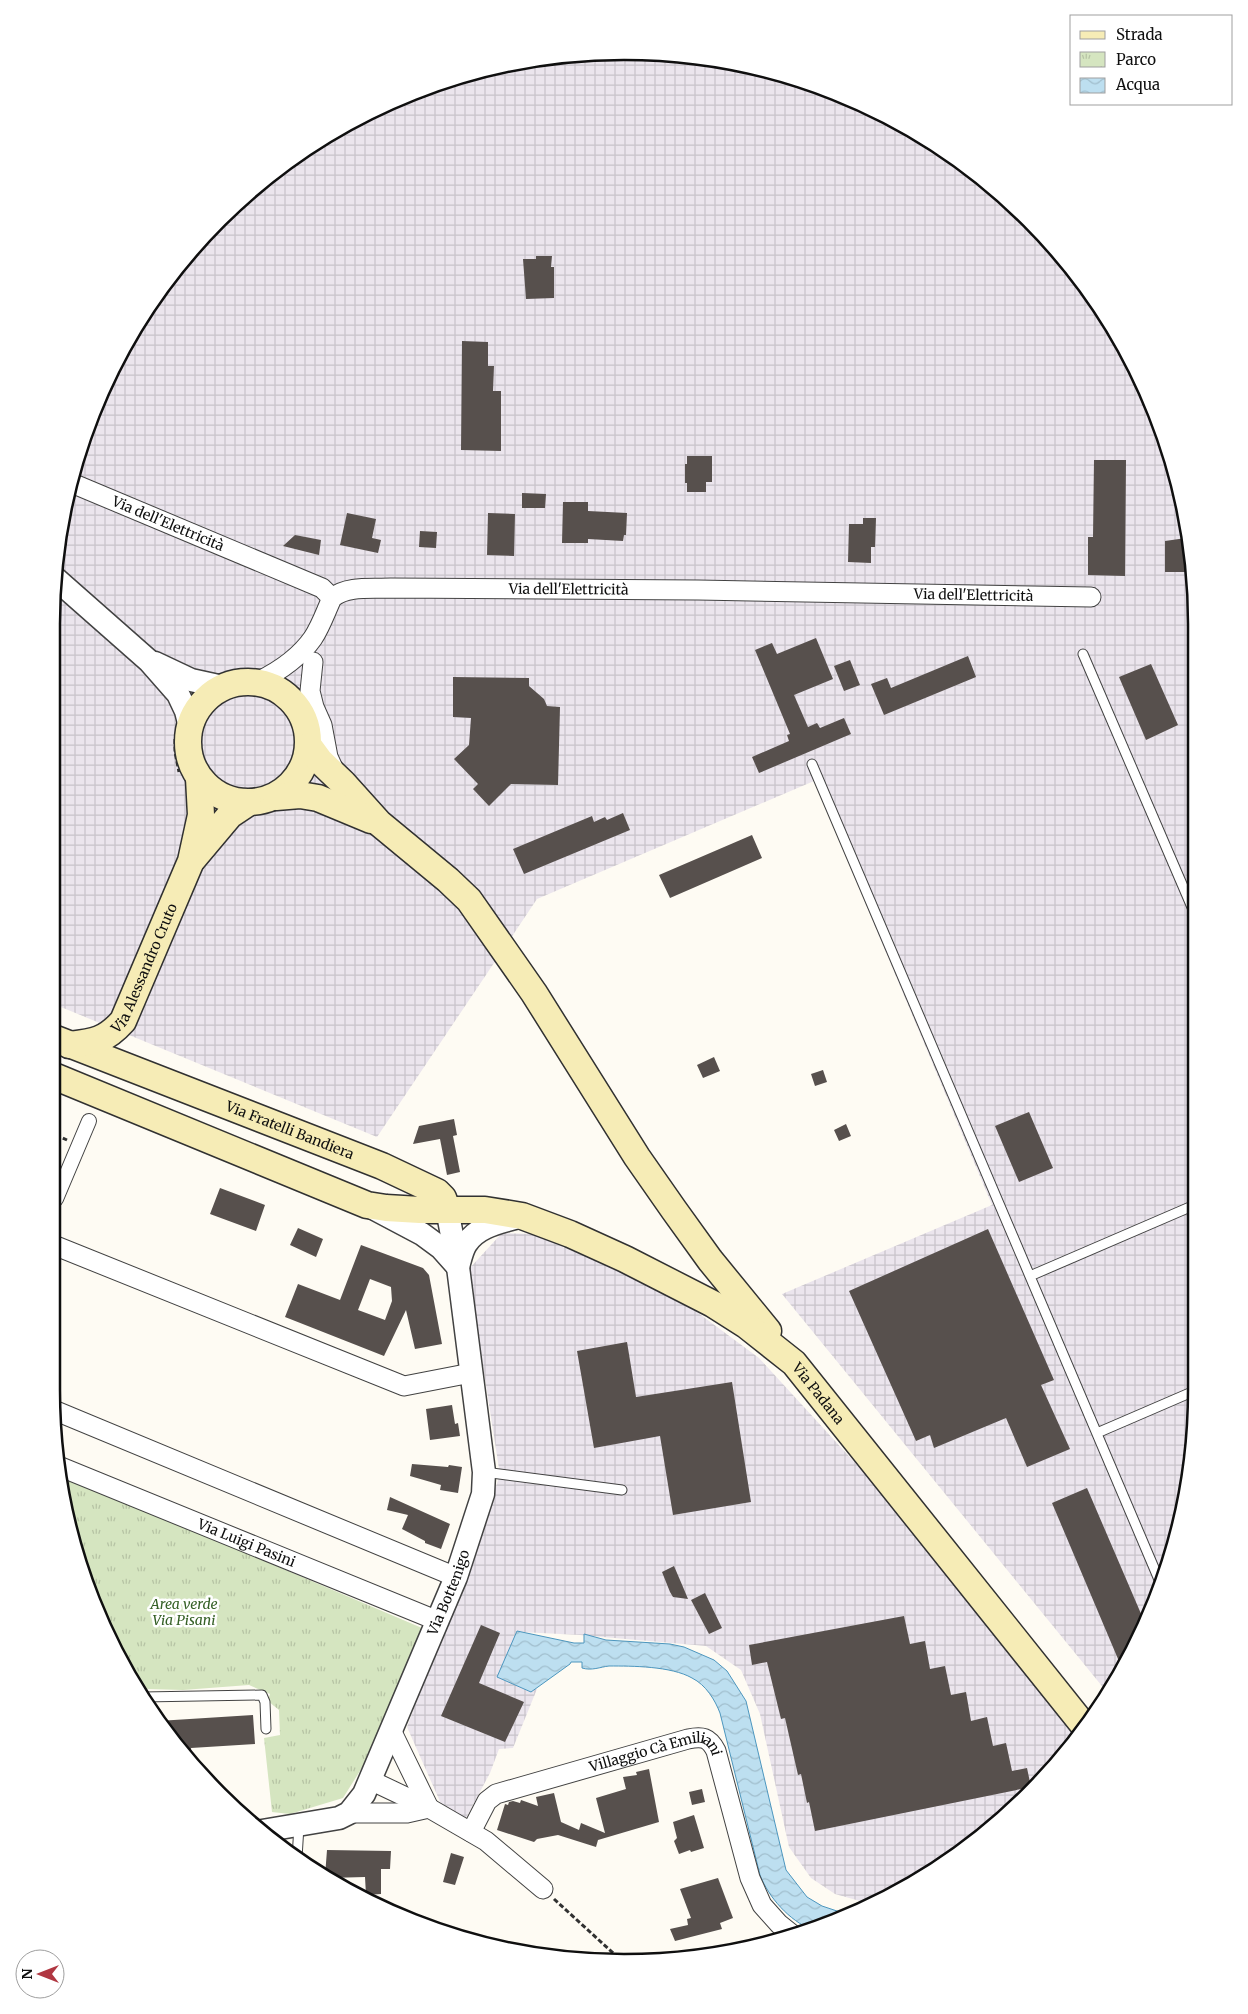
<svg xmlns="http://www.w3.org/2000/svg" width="1248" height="2014" viewBox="0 0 1248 2014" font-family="Merriweather,serif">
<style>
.industrial{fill:url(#industrial-grid)}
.park{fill:url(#park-tufts)}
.water{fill:url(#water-waves);stroke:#4c96be}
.building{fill:#57504d;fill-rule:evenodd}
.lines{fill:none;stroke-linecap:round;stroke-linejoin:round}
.service-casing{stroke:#424242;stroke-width:11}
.pedestrian-casing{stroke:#424242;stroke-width:16}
.minor-casing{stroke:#424242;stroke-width:21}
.tertiary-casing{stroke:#424242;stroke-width:25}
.secondary-casing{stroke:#313131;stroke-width:29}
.path{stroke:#313131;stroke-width:3;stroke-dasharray:5 2.5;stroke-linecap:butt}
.service{stroke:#fff;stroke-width:9}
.pedestrian{stroke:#fff;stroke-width:14}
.minor{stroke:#fff;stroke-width:19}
.tertiary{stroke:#fff;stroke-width:22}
.secondary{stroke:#f6ecb6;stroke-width:26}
.labels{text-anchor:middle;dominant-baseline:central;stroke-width:5;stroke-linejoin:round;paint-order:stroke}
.street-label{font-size:14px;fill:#0f0f0f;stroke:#fff}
.park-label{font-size:14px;font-style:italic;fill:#356026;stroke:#fff}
.rim{fill:none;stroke:#0f0f0f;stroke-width:2.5}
</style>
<defs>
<pattern id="industrial-grid" width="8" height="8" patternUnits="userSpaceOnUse" patternTransform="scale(1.25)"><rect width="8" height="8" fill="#ebe5ed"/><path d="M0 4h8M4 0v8" fill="none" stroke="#c8c3ca"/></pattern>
<pattern id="park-tufts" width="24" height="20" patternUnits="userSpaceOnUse" patternTransform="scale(1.25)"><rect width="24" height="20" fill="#d5e5c0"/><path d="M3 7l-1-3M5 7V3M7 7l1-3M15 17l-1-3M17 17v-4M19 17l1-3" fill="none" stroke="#b6c3a4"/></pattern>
<pattern id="water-waves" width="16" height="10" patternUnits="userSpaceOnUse" patternTransform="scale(1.25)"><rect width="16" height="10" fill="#bddff0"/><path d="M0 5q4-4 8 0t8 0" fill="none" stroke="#a1becd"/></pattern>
</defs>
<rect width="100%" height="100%" fill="#fefbf3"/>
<path class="industrial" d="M661,52L772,71L877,110L972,169L1055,247L1120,338L1166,440L1195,586L1192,1464L1153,1609L1106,1691L782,1294L992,1205L814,781L537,899L377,1137L56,1005V550L95,405L169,276L246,194L337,128L440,82L549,56Z
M502,1233L532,1234L628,1274L686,1304L759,1358L869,1478L1080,1736L1029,1795L942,1866L867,1903L835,1894L811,1878L789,1847L760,1714L741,1670L706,1646L580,1635L521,1632L500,1672L537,1689L513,1748L499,1749L490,1773L466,1818L442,1806L407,1727L500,1475L468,1270Z"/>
<path class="park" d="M58,1473L422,1628L375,1747L343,1798L290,1814L272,1812L264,1738L280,1735L279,1710L268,1701L270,1694L249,1685L183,1690L148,1689L141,1692L110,1644L82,1574Z"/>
<path class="water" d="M517,1631L574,1643H584V1634L606,1640L670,1644L684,1647L714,1660L727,1671L746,1701L786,1870L807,1897L822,1906L846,1914L812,1930C789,1920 769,1898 760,1875L720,1713C715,1700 706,1685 692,1678C671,1666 632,1666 609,1666C600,1667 592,1671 582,1668V1662H571L570,1664L531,1692L497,1677Z"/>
<path class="building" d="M536,256H552L551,267H554V298L526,299L523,259H536Z
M462,341L488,342V366H494L493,391H501V451L461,450Z
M687,456H712V482H706V492H687V483H685V464H687Z
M1094,460H1126L1125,576L1088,575V537H1093Z
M522,493L546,494L545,508H522Z
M563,502H588V511L627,513L626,535H624L623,541L588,539V543H562Z
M347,513L376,519L372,538L381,540L378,553L340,545Z
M488,513L515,514L514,556L487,555Z
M863,518H876L875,547H871V563L848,562L849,524H863Z
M420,531L437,532L436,548L419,547Z
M295,535L321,540L319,555L283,546Z
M1186,538L1193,572H1165V541Z
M816,638L833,679L794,695L808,727L817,723L820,728L844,718L851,734L759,773L752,757L789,741L787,735L790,734L755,650L772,643L777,654Z
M968,656L976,677L884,715L871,684L887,678L891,688Z
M850,660L860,685L844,691L834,666Z
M1151,664L1178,725L1146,740L1119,677Z
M453,677L529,678V686L544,699L547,706L560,707L558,785L511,784L489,806L473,789L478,784L454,759L469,745L471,718L453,717Z
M623,813L630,830L524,874L513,849L592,816L594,822L605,817L607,820Z
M752,835L762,858L670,898L659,875Z
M714,1057L720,1071L703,1078L697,1065Z
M823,1070L827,1082L815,1086L811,1074Z
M1029,1112L1053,1168L1019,1182L995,1126Z
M454,1119L457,1135L453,1136L460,1172L447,1175L440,1139L413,1144L419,1126Z
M846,1124L851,1136L839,1141L834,1130Z
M220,1188L265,1205L256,1231L210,1214Z
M298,1228L323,1239L316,1257L290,1245Z
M988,1229L1054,1380L1041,1385L1070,1449L1027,1467L1006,1418L934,1448L930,1435L916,1441L849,1291Z
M361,1245L423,1268L429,1275L442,1344L415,1349L406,1310L384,1356L285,1317L298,1284L340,1300ZM370,1279L391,1287L392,1301L385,1320L358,1310Z
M627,1342L636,1397L732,1382L751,1502L673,1515L660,1436L594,1448L577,1351Z
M452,1405L455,1424L458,1423L460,1436L430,1440L426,1409Z
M412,1464L448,1467L449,1465L462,1467L458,1493L440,1490L441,1485L410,1476Z
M1087,1488L1145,1623L1121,1666L1052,1503Z
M390,1497L450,1524L441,1549L425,1543V1541L402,1529L408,1515L387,1510Z
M674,1566L683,1587L688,1599L673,1597L670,1592L662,1572Z
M705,1593L722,1628L709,1634L691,1600Z
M904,1616L910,1644L925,1641L930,1669L945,1666L951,1695L966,1692L971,1721L987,1717L993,1746L1006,1743L1012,1771L1027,1768L1031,1787L815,1831L809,1802L807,1803L801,1774L798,1775L785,1718L781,1719L767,1662L752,1665L749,1645Z
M481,1625L500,1633L479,1683L524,1702L505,1742L441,1716Z
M253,1715L255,1744L191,1748L192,1761L169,1738L158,1721Z
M649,1769L659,1822L598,1840L596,1847L558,1835L537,1839L534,1842L497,1830L505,1804L508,1805L509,1802L513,1801L520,1803L521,1800L538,1806L536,1797L554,1793L561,1822L579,1830L581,1823L605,1833L596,1798L626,1789L623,1777L637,1775L636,1772Z
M702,1789L705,1802L692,1805L689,1792Z
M694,1815L704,1848L691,1852L690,1850L679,1854L674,1841L677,1838L673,1822Z
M327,1850L391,1851L390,1869H381V1894L366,1895L365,1877L329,1878L325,1876Z
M451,1853L464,1857L455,1885L443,1882Z
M718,1878L733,1918L720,1923L722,1929L675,1941L670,1929L688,1925L687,1919L691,1918L680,1889Z"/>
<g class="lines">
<g class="service-casing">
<path id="service" d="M1083,654L1194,912
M812,764L1160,1582
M1030,1276L1190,1207
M1097,1433L1192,1392
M484,1472L622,1490
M143,1697L262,1695L265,1702L266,1729
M297,1858L299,1826"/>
</g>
<g class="pedestrian-casing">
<path id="pedestrian" d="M56,1199L89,1121"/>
</g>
<g class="minor-casing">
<g id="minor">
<path id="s1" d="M74,484L322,588L332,598"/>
<path d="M313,662L310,691L314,707L322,725L328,757L334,770"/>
<path id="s2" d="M257,682C278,672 299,658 313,638C321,626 326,611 332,598C347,585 373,589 391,588L698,590L1091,597"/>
<path d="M56,1246L404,1386L471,1373"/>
<path d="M56,1411L456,1577"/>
<path id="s3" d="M56,1465L438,1621"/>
<path d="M391,1730L429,1808"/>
<path d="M370,1780L429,1808L486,1841L543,1889"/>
<path d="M349,1813H407L429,1808"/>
<path id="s4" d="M471,1832L487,1801L496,1794L688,1739C702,1736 709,1737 716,1751L750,1878L762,1905L779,1924L794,1936"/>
</g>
</g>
<g class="tertiary-casing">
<g id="tertiary">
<path d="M56,579L149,661L178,694L186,711L190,727"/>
<path d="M155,663L191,680L223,687"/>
<path d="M371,1207L422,1234L441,1248L458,1267"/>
<path d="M458,1267C460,1260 462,1250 466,1244C478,1225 503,1222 522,1216"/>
<path id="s5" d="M262,1831L339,1818L349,1813L364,1794L456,1577L483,1494L484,1472L458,1267L447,1209"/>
</g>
</g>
<g class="secondary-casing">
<g id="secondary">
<circle cx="248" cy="742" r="60"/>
<path d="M309,746L320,761L343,783L379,823L448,880L469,900L534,993L637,1157L674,1210L710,1260L768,1331"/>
<path d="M276,797L300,795L318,798L371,820"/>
<path d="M193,859L230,815L248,803"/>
<path id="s6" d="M56,1039L382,1166L437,1192L443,1198L447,1209"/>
<path id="s7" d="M69,1045C94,1042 105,1041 123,1021L191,861L201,815L199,778"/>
<path id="s8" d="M56,1077L367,1205L386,1208L420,1210H485L522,1216L570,1234L625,1259L713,1304L746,1325L794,1363L1085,1727"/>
</g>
</g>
<path class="path" d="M175,739V752L179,772
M56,1135L67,1140
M554,1899L624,1963"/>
<use href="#service" class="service"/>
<use href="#pedestrian" class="pedestrian"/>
<use href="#minor" class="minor"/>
<use href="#tertiary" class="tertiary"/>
<use href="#secondary" class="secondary"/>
</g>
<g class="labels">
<g class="street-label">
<text stroke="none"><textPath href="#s1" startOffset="102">Via dell'Elettricità</textPath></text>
<text stroke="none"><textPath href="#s2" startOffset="355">Via dell'Elettricità</textPath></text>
<text stroke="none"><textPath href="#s2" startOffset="760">Via dell'Elettricità</textPath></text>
<text stroke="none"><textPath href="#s7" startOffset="118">Via Alessandro Cruto</textPath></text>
<text stroke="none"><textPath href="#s6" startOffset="251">Via Fratelli Bandiera</textPath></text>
<text stroke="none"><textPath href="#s8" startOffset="842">Via Padana</textPath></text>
<text stroke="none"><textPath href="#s3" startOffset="206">Via Luigi Pasini</textPath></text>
<text stroke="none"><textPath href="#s5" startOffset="332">Via Bottenigo</textPath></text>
<text stroke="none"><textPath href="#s4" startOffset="214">Villaggio Cà Emiliani</textPath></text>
</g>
<g class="park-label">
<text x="184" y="1604">Area verde<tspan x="184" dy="16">Via Pisani</tspan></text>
</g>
</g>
<path d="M0 0H1248V2014H0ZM624 60H624A564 564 0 0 1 1188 624V1390A564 564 0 0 1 624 1954H624A564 564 0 0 1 60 1390V624A564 564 0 0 1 624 60Z" fill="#fff" fill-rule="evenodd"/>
<path class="rim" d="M624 60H624A564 564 0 0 1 1188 624V1390A564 564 0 0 1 624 1954H624A564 564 0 0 1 60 1390V624A564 564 0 0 1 624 60Z"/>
<rect x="1070" y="15" width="162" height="90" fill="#ffffff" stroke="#9f9f9f"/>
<rect x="1080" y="31" width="25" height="8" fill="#f6ecb6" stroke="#9f9f9f"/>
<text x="1116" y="40" font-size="15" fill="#0f0f0f">Strada</text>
<rect x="1080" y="52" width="25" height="15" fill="url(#park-tufts)" stroke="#9f9f9f"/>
<text x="1116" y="65" font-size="15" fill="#0f0f0f">Parco</text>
<rect x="1080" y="78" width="25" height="15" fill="url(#water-waves)" stroke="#9f9f9f"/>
<text x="1116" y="90" font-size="15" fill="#0f0f0f">Acqua</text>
<g transform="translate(40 1974) rotate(270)"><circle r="24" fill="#ffffff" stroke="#9f9f9f"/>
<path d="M0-4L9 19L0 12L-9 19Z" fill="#b03742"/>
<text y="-8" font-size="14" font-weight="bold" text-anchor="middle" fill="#0f0f0f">N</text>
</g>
</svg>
